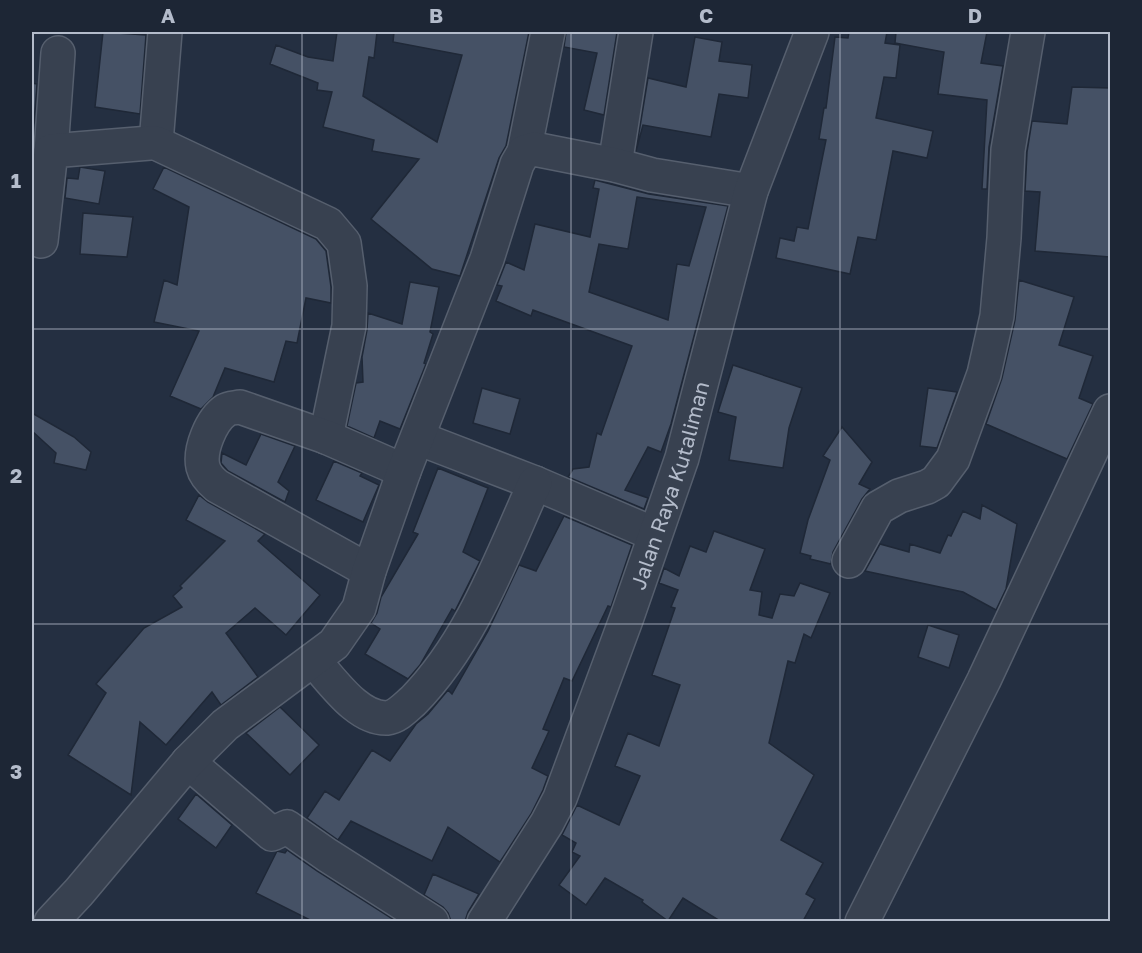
<svg xmlns="http://www.w3.org/2000/svg" width="1142" height="953" viewBox="0 0 1142 953" font-family="'Golos Text',sans-serif">
<style>
.building{fill:#455165;stroke:#1f2837;stroke-width:1.5;fill-rule:evenodd}
.lines{fill:none;stroke-linecap:round;stroke-linejoin:round}
.minor-casing{stroke:#565f6e;stroke-width:36}
.minor{stroke:#384150;stroke-width:33}
.grid{fill:none;stroke:#b4bccb;stroke-width:1.5;stroke-opacity:0.55}
.labels{text-anchor:middle;dominant-baseline:central;stroke-width:4.5;stroke-linejoin:round;paint-order:stroke}
.street-label{font-size:21px;fill:#b4bccb;stroke:#1d2635}
.neatline{fill:none;stroke:#b4bccb;stroke-width:2}
.grid-label{font-size:20px;text-anchor:middle;font-weight:bold;fill:#b4bccb}
</style>
<rect width="100%" height="100%" fill="#242f41"/>
<path class="building" d="M103,32L146,35L140,114L95,107Z
M337,32H377L374,58L369,57L363,96L437,142L462,55L393,42L394,32H529L506,146L499,158L460,276L432,269L371,219L419,159L372,151L374,140L323,127L332,92L317,90L318,83L270,64L276,45L308,57L333,61Z
M566,32H617L604,115L584,110L597,53L564,47Z
M849,32H887L885,43L900,45L896,78L884,77L876,118L933,131L927,158L893,151L876,240L858,237L850,274L776,258L780,238L794,241L797,227L808,229L826,140L819,139L824,108H826L835,37L848,38Z
M896,32H987L981,63L1003,66L989,147L987,189H982L987,100L938,94L944,52L895,43Z
M695,37L722,42L719,61L752,65L748,98L719,94L711,137L643,125L636,151L648,78L686,87Z
M32,83L37,84L34,123L32,122Z
M1072,87L1110,88V257L1035,251L1040,192L1025,191L1027,152L1032,121L1067,124Z
M80,167L105,171L99,204L65,198L67,178L78,179Z
M164,167L316,239L326,251L331,287V303L306,298L297,343L286,341L274,382L225,368L213,397L201,409L170,396L199,331L154,322L164,280L177,285L189,207L153,189Z
M595,180L649,194L728,206L671,424L661,452L648,447L625,490L648,498L644,509L568,477L573,469L589,467L597,433L601,435L632,346L533,310L531,316L496,301L502,286L497,285L506,262L524,270L535,224L590,237L599,189L593,188ZM637,197L706,207L689,266L677,264L668,320L589,292L599,244L628,249Z
M83,213L133,217L127,257L80,254Z
M1019,280L1074,297L1059,345L1093,356L1079,398L1093,404L1067,459L986,424L1002,378L1015,320Z
M410,282L439,287L430,332L433,334L424,363L426,364L400,429L380,421L374,438L347,426L356,383L363,382L362,357L367,330L368,313L402,324Z
M733,365L802,388L789,428L783,468L729,460L736,417L718,412Z
M482,388L520,399L510,434L473,423Z
M928,388L957,392L937,448L920,446Z
M32,413L74,437L91,452L86,470L54,463L56,453L32,431Z
M842,427L872,462L859,484L870,489L862,499L833,552L831,564L810,559L811,556L800,553L808,520L830,460L823,456Z
M261,434L295,446L278,482L289,491L285,502L228,471L221,463L222,453L246,465Z
M334,461L362,473L360,476L379,485L363,522L316,500Z
M438,468L488,488L463,552L480,561L455,611L452,609L420,665L408,679L365,654L380,629L371,623L377,613L381,597L418,534L413,532Z
M199,495L208,502L265,534L258,541L320,595L286,635L255,608L226,633L258,677L221,705L212,692L166,745L140,722L131,795L68,755L106,693L96,684L144,628L182,607L173,596L182,588L180,586L225,541L186,520Z
M982,505L1017,524L1006,589L996,610L963,592L865,571L880,544L909,552L910,544L940,553L948,535L951,536L963,511L980,519Z
M564,516L632,545L611,607L608,606L572,681L564,678L543,729L549,731L532,768L548,776L543,790L531,814L500,862L448,827L432,861L351,821L338,840L307,818L325,791L339,800L372,750L390,761L416,724L428,714L448,690L452,694L488,631L519,565L536,571Z
M714,531L765,549L750,590L762,592L759,615L772,618L780,594L794,596L800,583L830,593L811,638L804,634L795,663L788,661L769,743L814,775L781,840L823,863L806,894L815,899L803,921H720L683,898L668,921L642,902L643,900L605,878L586,905L559,885L580,856L572,852L576,843L562,835L577,805L619,825L640,776L615,766L628,733L659,746L680,685L652,675L675,608L671,607L678,590L659,583L664,568L679,576L690,546L706,552Z
M928,625L959,635L949,668L918,657Z
M280,707L319,745L290,775L246,733Z
M196,794L232,825L216,848L178,819Z
M287,850L317,871L396,921H312L256,893L277,851L285,853Z
M433,874L479,894L468,912L465,921H451L448,913L443,907L424,895Z"/>
<g class="lines">
<g class="minor-casing">
<g id="minor">
<path d="M156,143L165,32"/>
<path d="M51,151L58,53"/>
<path d="M524,152L548,32"/>
<path d="M615,165L636,32"/>
<path d="M41,241L51,151L150,143H156L328,224L344,243L350,286L349,326L326,437"/>
<path d="M418,438L535,483L654,534"/>
<path d="M849,561L878,508L899,496L927,487L936,482L953,459L984,374L997,316L1004,238L1008,150L1028,32"/>
<path d="M369,571L217,486C211,481 205,475 203,467C199,450 211,420 226,410C229,408 235,408 240,407L326,437L404,471"/>
<path d="M313,660C332,680 357,719 387,718C397,717 406,707 413,701C472,641 501,558 535,483"/>
<path d="M188,762L272,834L287,827L327,855L432,922"/>
<path d="M51,922L79,892L188,762L225,725L334,644L359,608L369,571L404,471L487,259L517,164L524,152L534,149L615,165L652,175L751,191"/>
<path id="s1" d="M484,922L547,823L560,798L627,617L682,458L751,191L812,32"/>
<path d="M862,922L984,680L1110,411"/>
</g>
</g>
<use href="#minor" class="minor"/>
</g>
<path class="grid" d="M302,32V922M571,32V922M840,32V922M32,329H1110M32,624H1110"/>
<g class="labels">
<g class="street-label">
<text stroke="none"><textPath href="#s1" startOffset="477">Jalan Raya Kutaliman</textPath></text>
</g>
</g>
<rect width="1142" height="953" fill="none" stroke="#1d2635" stroke-width="66"/>
<rect x="33" y="33" width="1076" height="887" class="neatline"/>
<g class="grid-label">
<text x="168" y="23">A</text>
<text x="436" y="23">B</text>
<text x="706" y="23">C</text>
<text x="975" y="23">D</text>
<text x="16" y="188">1</text>
<text x="16" y="483">2</text>
<text x="16" y="779">3</text>
</g>
</svg>
